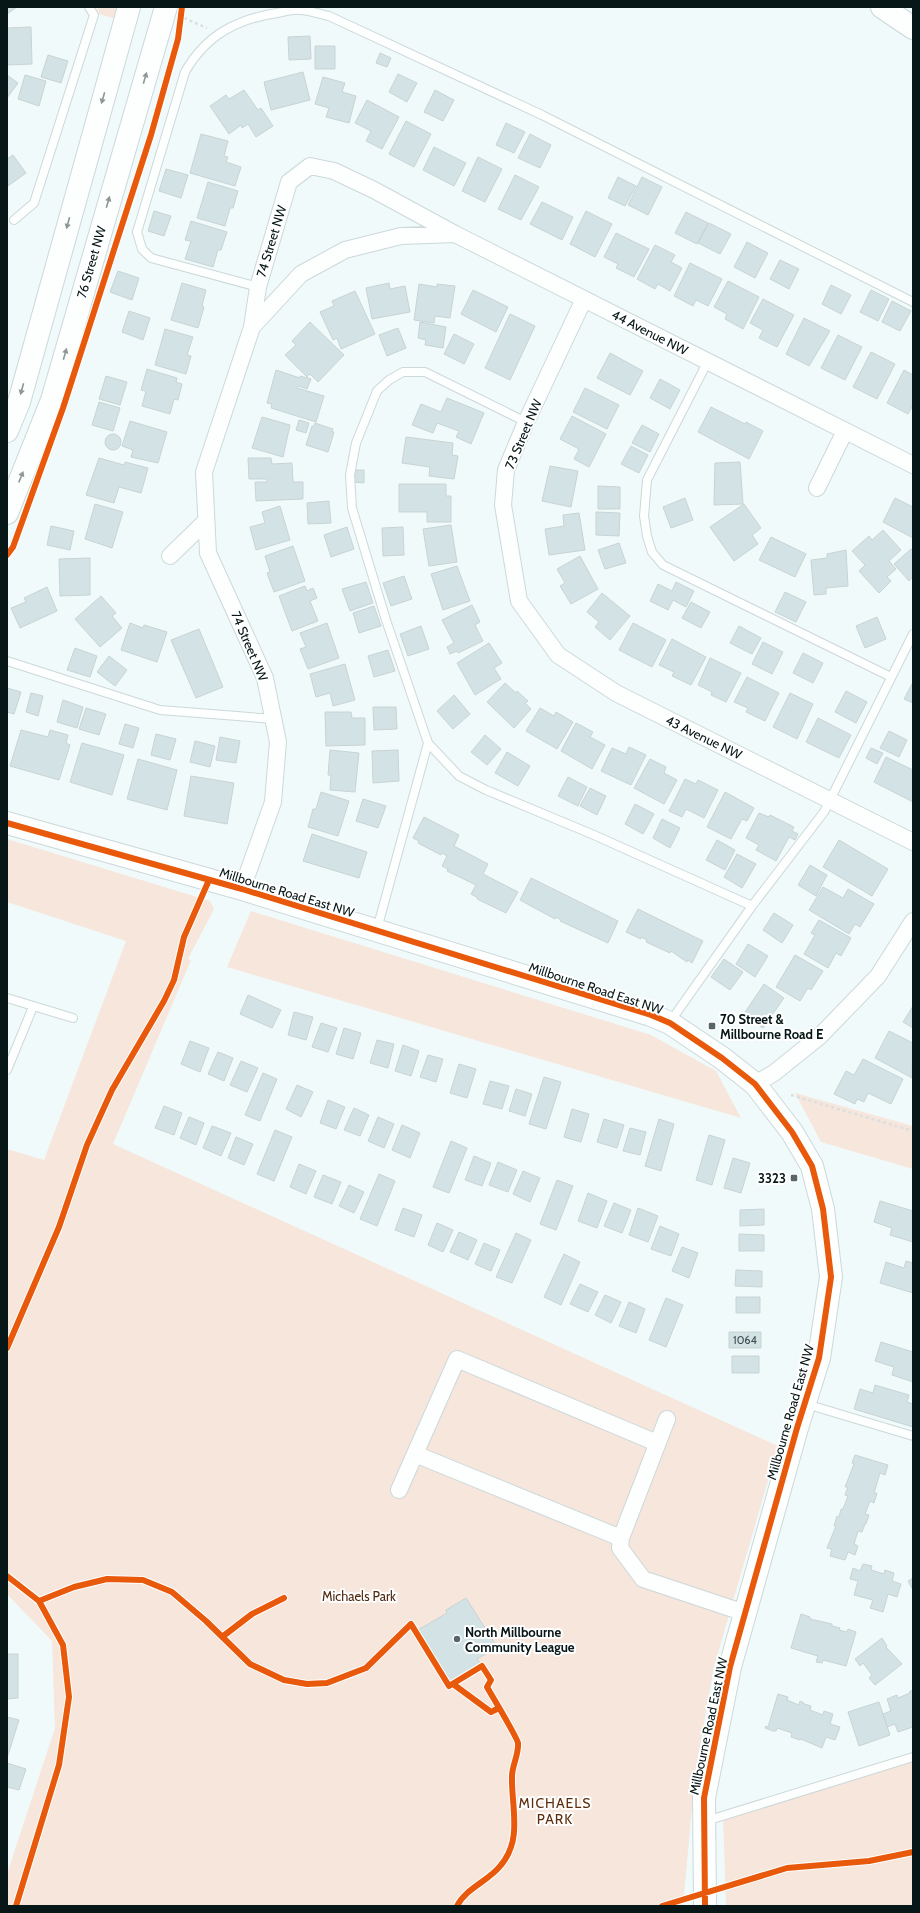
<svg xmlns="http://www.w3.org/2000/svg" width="920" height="1913" viewBox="0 0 920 1913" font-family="Cabin,sans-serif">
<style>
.green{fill:#f6e6db}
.building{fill:#d3e3e5;stroke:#c8d3d4}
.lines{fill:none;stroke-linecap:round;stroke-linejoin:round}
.lane-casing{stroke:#ccd8d9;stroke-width:10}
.street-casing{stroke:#ccd8d9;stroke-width:18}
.secondary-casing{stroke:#ccd8d9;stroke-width:24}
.highway-casing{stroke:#ccd8d9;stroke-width:24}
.path{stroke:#dcdfe0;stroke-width:2.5;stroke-dasharray:3 3;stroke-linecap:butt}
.lane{stroke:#fdfefe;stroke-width:8}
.street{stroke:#fdfefe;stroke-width:16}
.secondary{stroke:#fdfefe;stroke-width:22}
.highway{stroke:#fdfefe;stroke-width:22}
.cycleway-casing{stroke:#fff;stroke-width:8}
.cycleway{stroke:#e8590c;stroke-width:6}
.oneway{fill:#8e9696}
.poi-dot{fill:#596667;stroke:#fff;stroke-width:1.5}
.labels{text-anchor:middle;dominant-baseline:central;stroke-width:4;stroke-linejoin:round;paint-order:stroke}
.number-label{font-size:11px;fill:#3c4c4d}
.street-label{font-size:13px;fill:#071617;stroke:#fff}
.poi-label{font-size:13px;font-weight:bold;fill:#071617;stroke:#fff;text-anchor:start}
.park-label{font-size:13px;fill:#502a11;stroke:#fff}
.neighbourhood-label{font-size:14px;letter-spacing:1px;fill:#5c2e0d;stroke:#fff}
</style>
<rect width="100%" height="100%" fill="#f1fafb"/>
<path class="green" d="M98,7H119L116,19L99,14Z
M7,839L210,901L214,909L188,959L191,960L113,1144L778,1446L714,1667L695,1774L683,1906H7V1874L55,1728L52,1641L7,1594V1149L44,1160L126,941L7,902Z
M251,911L651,1035L716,1071L741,1118L227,967Z
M795,1093L913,1126V1169L821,1142Z
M913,1757V1906H726L723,1816Z"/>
<path class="building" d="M7,7H17L7,14Z
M31,27L32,64L7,65V28Z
M310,36L311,59L289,60L288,37Z
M315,46H335V69H315Z
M380,53L391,58L387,67L376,63Z
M48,55L68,61L61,83L41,77Z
M303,72L310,100L271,110L264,82Z
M398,74L417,83L407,102L389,92Z
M7,75L18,83L7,98Z
M25,75L46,81L39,106L18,99Z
M323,77L345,83L342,92L356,96L349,123L326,117L329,108L315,104Z
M244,90L258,110L261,108L273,126L256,137L248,124L242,128L241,125L229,134L210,106L226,95L229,99Z
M435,90L454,100L443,121L424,112Z
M367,100L399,117L382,149L366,141L371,131L355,123Z
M406,121L431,134L414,167L389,154Z
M506,123L525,132L514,153L496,145Z
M201,134L228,141L224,156L228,157L226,162L241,167L235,186L190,173Z
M530,134L551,145L540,168L518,158Z
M434,147L466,163L454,186L423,170Z
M13,155L26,173L8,186L7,159Z
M478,157L502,169L485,202L462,191Z
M166,169L188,175L181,198L159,191Z
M515,175L539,187L521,220L498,209Z
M618,177L636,186L625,206L608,198Z
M642,177L662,187L648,215L628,205Z
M208,182L238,191L233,208H230L225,226L197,218Z
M542,202L573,217L562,240L530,224Z
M154,211L171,216L164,236L148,231Z
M586,211L612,224L595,257L570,244Z
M686,212L708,223L697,244L675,233Z
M191,221L227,232L221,250H218L213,267L185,259L191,241L185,240Z
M709,223L731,234L720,254L698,243Z
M616,233L649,249L634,277L616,268L618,264L604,257Z
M747,242L768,253L755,278L734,267Z
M655,245L675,255L671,262L682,268L670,291L658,284L655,289L637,279Z
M780,260L799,269L789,289L770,279Z
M690,263L722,279L708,306L696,300L693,306L674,296Z
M118,271L139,278L132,300L110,292Z
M728,281L759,297L743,329L725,319L727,314L714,307Z
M182,283L206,290L202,306L204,307L198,328L171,320Z
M389,283L390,289L405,286L410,312L372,319L366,288Z
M419,284L437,287V284L455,286L450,318L435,316L434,323L414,320Z
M831,285L851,295L841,314L822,304Z
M473,290L508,307L496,332L461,314Z
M871,290L889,299L878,321L860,312Z
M355,291L375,334L341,349L337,338L333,340L320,312L334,306L332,301Z
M763,299L794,315L777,347L759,338L763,330L750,323Z
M892,301L911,311L900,331L882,322Z
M129,311L150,318L143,340L122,332Z
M510,314L535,326L510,380L485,368Z
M804,318L830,331L809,366L786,354Z
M310,322L344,355L318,382L310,374L307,377L285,355L296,345L292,341Z
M420,322L446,327L443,348L425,345L426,340L418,338Z
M398,328L406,348L387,356L379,335Z
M165,329L193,337L187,355L191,356L186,374L155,365Z
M454,334L474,344L464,364L444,354Z
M838,335L862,347L845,380L821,368Z
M871,352L895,364L877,399L853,387Z
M610,353L643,371L630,395L597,378Z
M147,369L177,378L176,382L182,384L178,400L174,399L170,414L142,406L146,391L141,390Z
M276,370L300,378V376L311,379L307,389L298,386L297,388L324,396L316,422L271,408L272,404L267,403Z
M904,370L913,375V405L908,414L887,403Z
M106,376L127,382L120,405L99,399Z
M660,379L680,390L670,409L650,398Z
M585,388L619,405L607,429L573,412Z
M447,398L484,413L471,444L456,437L459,431L437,423L433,433L412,425L421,404L441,412Z
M99,402L120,408L113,431L92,425Z
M711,407L745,424L746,422L763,431L749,459L698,432Z
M572,416L606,434L589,467L574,459L579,449L560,439Z
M262,417L290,425L283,457L252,448Z
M299,420L309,423L306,433L296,430Z
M130,421L167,432L158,463L131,457L133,450L122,446Z
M315,423L333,429L332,432H334L328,452L306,445L312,426H314Z
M642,425L659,434L650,452L632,443Z
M105 442a8 8 0 1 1 16 0a8 8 0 1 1-16 0Z
M406,437L453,443L452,455L458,456L454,479L429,476L430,467L402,463Z
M631,446L648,455L639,473L621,464Z
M99,458L124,465L125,462L148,468L141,493L119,487L114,503L86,495Z
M248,458H271L272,464L292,463L293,482H303V499L256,501L255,482H267V479H249Z
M740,462L743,504L714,505L715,463Z
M550,466L578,471L571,507L542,501Z
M354,470H364V483L353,482Z
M399,484H446V496H451V522H427V512H399Z
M598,486L620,487V509H598Z
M685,498L693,520L671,528L663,507Z
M895,498L913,507V538L883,522Z
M329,501L331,523L308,524L307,503Z
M95,504L123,512L112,548L85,539Z
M744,504L761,528L752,535L758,544L734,561L710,527Z
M280,506L290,540L256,550L250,527L265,523L262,512Z
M596,512L620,513L619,536L596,535Z
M579,513L585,550L549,555L545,529L564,526L563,515Z
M451,525L457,562L429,566L423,529Z
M51,526L74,531L70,550L47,545Z
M347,527L354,549L331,557L324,535Z
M403,527L404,555L383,556L382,528Z
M883,530L901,550L889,561L896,569L887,577L891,581L879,593L859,571L865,565L852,551L869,536L872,540Z
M771,537L806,554L795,577L759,560Z
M619,543L626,563L605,569L598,550Z
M293,546L305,581L274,592L267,573L270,572L265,556Z
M911,549L913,551V577L909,581L894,564Z
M846,550L848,586L826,588V594L814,595L811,560L827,558V554Z
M580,556L598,589L571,604L560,586L565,583L557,569Z
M90,558V595L60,596L59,559Z
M457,566L470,601L443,610L431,574Z
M404,576L412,599L391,606L383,583Z
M366,582L373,603L350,611L342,589Z
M676,582L694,591L686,607L673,600L668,610L650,601L658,584L672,591Z
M305,586L307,591L313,588L317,598L310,601L318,621L292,631L279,596Z
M47,587L57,611L20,628L11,608L26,602L24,598Z
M785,592L806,602L796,622L775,612Z
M602,593L630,616L610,640L595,627L599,622L587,612Z
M101,596L116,613L112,616L122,628L100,647L75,619Z
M691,602L710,612L701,628L682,618Z
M472,605L480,622L475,625L483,641L458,653L457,651L450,654L447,647L454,643L442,620Z
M374,606L381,626L359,633L353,613Z
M877,617L886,639L865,648L856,626Z
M130,623L143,628L144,625L167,632L157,662L121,650Z
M327,623L339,658L308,669L300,649L306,647L300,633Z
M633,623L666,640L652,667L619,650Z
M421,626L429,649L408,656L400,634Z
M739,626L761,638L752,654L730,643Z
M199,629L223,687L196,698L171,640Z
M672,639L706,657L691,685L672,676L674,672L659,665Z
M763,642L783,652L772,674L752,664Z
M489,643L502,663L494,668L501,679L475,695L457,663Z
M75,648L97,656L90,677L67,670Z
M388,650L395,671L374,677L368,656Z
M803,653L823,663L813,683L793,673Z
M109,656L127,670L115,686L97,672Z
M710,658L741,673L726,702L711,695L712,692L698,685Z
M345,664L355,700L333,706L330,693L316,697L310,674Z
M747,677L779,693L765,721L746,712L748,708L734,702Z
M913,682V703L904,699Z
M505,683L516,693L517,691L528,701L525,703L531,709L514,728L487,702Z
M7,688L21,692L14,714L7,712Z
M846,691L867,702L856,723L835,712Z
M31,693L43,696L38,716L26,712Z
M790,693L813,704L797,739L773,727Z
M454,695L470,714L453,729L437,711Z
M63,700L83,707L77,728L57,722Z
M373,707H396L397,729L374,730Z
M86,708L106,714L99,735L79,729Z
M540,708L554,716L556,712L573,722L557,749L526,731Z
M325,712H351L352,718H365V745L326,746Z
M818,718L851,735L839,758L806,742Z
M576,723L593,732L590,737L605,745L592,769L561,751Z
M125,724L139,728L133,748L119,744Z
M21,730L48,737L50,730L68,735L66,743L70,745L59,780L10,766Z
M889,731L907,740L899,757L880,748Z
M156,734L176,739L170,760L151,755Z
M485,735L501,749L487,765L471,752Z
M220,737L240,741L236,763L216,760Z
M195,741L215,746L210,767L190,762Z
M82,743L124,755L112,795L70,782Z
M629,747L646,755L631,785L601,771L612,748L626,754Z
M871,748L883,753L877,764L866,758Z
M330,750L359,753L355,792L330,790L331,775H328Z
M398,750L399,781L373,783L372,751Z
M507,752L530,766L518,786L495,773Z
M886,757L913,770V802L874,782Z
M138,759L177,770L167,810L127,799Z
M650,759L666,767L664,773L677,780L664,804L634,788Z
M191,776L234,783L227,824L184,816Z
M568,777L587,787L578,806L558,796Z
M685,779L696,784L698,780L718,790L704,818L686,809L682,817L669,811Z
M590,788L606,796L597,815L580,806Z
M321,792L349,801L338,836L308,827L313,809H316Z
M725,792L754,808L747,821L742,819L731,839L707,827Z
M363,799L386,806L378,828L356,821Z
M635,804L654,814L643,834L625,824Z
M759,813L769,817L770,815L794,827L792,831L798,834L795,840L789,837L776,861L756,850L759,845L746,838Z
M424,817L459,835L454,846L488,864L483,874L518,892L506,913L477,899L478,898L471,894L476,885L447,871L448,869L442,866L447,856L442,853L441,855L418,843L419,841L413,838Z
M662,819L680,828L670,848L653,838Z
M312,834L367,852L359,878L303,861Z
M717,840L735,850L725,870L706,860Z
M839,840L888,869L872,896L823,867Z
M737,854L756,864L742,888L724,877Z
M810,865L827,875L816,896L798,885Z
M531,878L618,921L608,943L560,921L561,920L556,917L555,919L520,900Z
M823,887L843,898L848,889L874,904L860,927L855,924L849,934L809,910Z
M638,909L703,941L692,963L688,960L687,962L671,951L670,953L646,942L647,940L641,937V939L626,932Z
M774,913L793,925L782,943L763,930Z
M819,920L851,938L841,956L836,953L828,968L804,954L815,935L811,933Z
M748,944L768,956L755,977L736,964Z
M795,955L823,971L811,990L808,988L800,1001L776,987Z
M724,959L743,972L730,990L711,977Z
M764,984L784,998L763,1028L743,1015Z
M248,995L281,1010L272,1028L240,1014Z
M913,1006V1028L903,1022Z
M294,1012L313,1017L306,1040L288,1035Z
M321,1023L337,1028L328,1052L312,1047Z
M344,1028L361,1033L353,1059L336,1054Z
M889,1031L913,1043L912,1078L875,1058Z
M377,1040L394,1044L388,1068L370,1063Z
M190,1041L209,1048L200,1072L181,1064Z
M403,1045L419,1051L411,1076L395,1071Z
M218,1052L233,1058L224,1081L208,1074Z
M428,1055L443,1059L436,1082L420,1077Z
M863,1059L903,1079L891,1104L868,1093L864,1102L857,1099L855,1104L834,1094L846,1071L854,1075Z
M241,1061L258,1068L247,1092L230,1085Z
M459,1064L476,1069L467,1098L450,1093Z
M263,1073L277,1079L260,1121L245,1115Z
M544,1077L561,1082L546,1129L529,1124Z
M490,1081L509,1086L502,1109L483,1104Z
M297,1085L313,1092L301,1117L286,1109Z
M516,1089L532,1094L525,1116L509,1111Z
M328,1100L345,1107L336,1129L320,1123Z
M164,1106L182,1113L174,1135L155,1128Z
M354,1108L369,1115L360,1136L344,1130Z
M572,1109L589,1114L581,1142L564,1137Z
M189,1117L204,1123L196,1145L180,1138Z
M378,1117L394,1124L384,1148L368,1141Z
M604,1119L624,1125L617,1148L597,1142Z
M659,1119L674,1124L661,1171L645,1166Z
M402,1125L420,1133L410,1158L392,1150Z
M212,1126L231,1133L221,1156L203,1148Z
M630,1128L646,1132L640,1155L623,1151Z
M275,1130L292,1137L274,1181L257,1174Z
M709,1135L725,1140L712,1185L696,1180Z
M236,1137L253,1144L244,1165L228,1158Z
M451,1141L467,1148L449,1193L433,1187Z
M474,1156L491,1163L482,1186L465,1180Z
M733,1158L750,1163L741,1193L724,1188Z
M498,1162L517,1170L508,1192L489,1185Z
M299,1164L316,1171L306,1194L290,1187Z
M523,1171L540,1178L530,1202L513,1194Z
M379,1174L395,1181L377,1226L360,1219Z
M323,1175L341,1182L332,1204L314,1197Z
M557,1180L573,1186L556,1230L540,1224Z
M349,1185L364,1192L354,1213L339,1206Z
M588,1193L607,1201L597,1228L578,1221Z
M880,1201L913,1211V1242L890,1235L892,1228L874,1222Z
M614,1203L631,1210L622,1233L604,1226Z
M403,1208L422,1215L414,1237L395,1230Z
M638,1208L658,1216L648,1242L629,1235Z
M764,1209V1225L740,1226V1210Z
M437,1223L453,1230L443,1252L428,1245Z
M660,1226L679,1234L671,1256L651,1249Z
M459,1232L477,1240L468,1260L450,1252Z
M516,1233L531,1240L512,1283L496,1277Z
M739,1234L764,1235V1251H739Z
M484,1243L500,1250L491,1271L475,1264Z
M682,1247L698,1253L689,1278L672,1271Z
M564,1254L580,1262L561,1305L544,1297Z
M906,1261L913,1263V1293L880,1283L886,1262L904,1268Z
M736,1270L762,1271V1287L735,1286Z
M580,1284L598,1292L588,1312L570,1304Z
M605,1295L621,1302L611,1323L595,1315Z
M736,1297H760V1313H736Z
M666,1298L683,1305L666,1347L649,1340Z
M629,1302L645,1309L636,1333L619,1326Z
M729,1332H761V1348H729Z
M881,1342L913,1352V1382L892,1375L894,1367L875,1361Z
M732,1356H759V1373H732Z
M875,1385L909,1395L907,1402L913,1404V1427L854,1409L860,1389L873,1393Z
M855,1455L888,1465L885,1475L880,1473L874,1493H877L874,1503L870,1501L865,1514L869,1515L866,1524H865L862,1532L858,1531L854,1544L858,1546L855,1555L848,1552L845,1560L830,1556L832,1549L827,1548L836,1526H834L837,1516L839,1517L841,1509H843L848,1496L845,1495L848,1487H845L854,1464L852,1463Z
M863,1564L872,1566L871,1570L884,1574L885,1570L894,1573L892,1581L901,1584L897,1597L888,1594L883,1612L870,1608L873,1600L854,1595L858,1581L850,1579L853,1568L860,1571Z
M913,1578V1590L908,1581Z
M466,1598L497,1647L477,1659L483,1667L451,1686L418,1630L447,1613L446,1610Z
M801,1614L810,1617V1619L832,1624V1626L840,1628L839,1630L847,1632L848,1629L856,1632L846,1666L823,1660L822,1663L816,1662L818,1656L791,1648Z
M882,1638L887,1646L886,1647L902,1664L875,1685L869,1678L872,1675L863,1663L860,1666L855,1659Z
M7,1654H18V1698L7,1699Z
M913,1690V1727L898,1732L895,1724L887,1727L883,1714L891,1711L887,1699L897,1695L898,1698L910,1693L909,1692Z
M778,1694L788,1697L787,1700L799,1705L800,1701L804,1703V1704L811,1706L810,1710L823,1715L824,1711L833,1714L830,1724L840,1727L835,1740L826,1737L822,1748L801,1739L800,1740L791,1737L792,1733L777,1728L776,1731H773L765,1728L766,1726L768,1727Z
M879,1702L890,1735L859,1746L848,1712Z
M7,1717L19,1720L7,1758Z
M7,1763L26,1769L19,1790L7,1787Z"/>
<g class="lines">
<g class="lane-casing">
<path id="lane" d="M14,220L34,203L94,15L89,7
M258,287L151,258L142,249L137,232L185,72C206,35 237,19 277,13C284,12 292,9 299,10C309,10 319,14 329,16L542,115L913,302
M708,361L647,480L644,516L647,536L652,552L663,565L891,677
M526,422L425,372H403L389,380L377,391L356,443L350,475L352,508L386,620L428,743L459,776L486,790L594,835L752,906
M7,661L160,710L274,719
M377,929L428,743
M7,998L73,1018
M670,1022L752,906L824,812L913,634
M7,1070L33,1007
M806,1404L913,1436
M706,1821L913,1757"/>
</g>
<g class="street-casing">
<path id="street" d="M584,299L526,422L506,470L503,505L519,601L558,655L616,693L913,842
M252,327L258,287L289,182L310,166L334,171L374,190L455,234
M817,488L845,431
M170,556L206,521
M242,889L273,802L278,742L265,678L208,553L204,472L252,327L301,274L345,250L401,236L455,234L913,465
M755,1084L774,1073L820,1036L878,976L913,921
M667,1419L621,1538L620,1548L643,1579L745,1613
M415,1454L621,1538
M399,1490L457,1359L657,1443"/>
</g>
<g class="secondary-casing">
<path id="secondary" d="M7,431L19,402L129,7
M7,513L52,400L166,7
M7,823L242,889L651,1015L670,1023L722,1058L755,1084L792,1132L812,1166L823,1209L831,1277L819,1358L797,1428L730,1667L704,1798L705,1906"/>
</g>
<g class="highway-casing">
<path id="highway" d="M882,7L913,28"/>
</g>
<path class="path" d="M184,18L207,28
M791,1095L913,1131"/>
<use href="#lane" class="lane"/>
<use href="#street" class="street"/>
<use href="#secondary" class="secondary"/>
<use href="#highway" class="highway"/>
<g class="cycleway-casing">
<path id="cycleway" d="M7,555L13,547L63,408L151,135L178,39L182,7
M7,823L242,889L651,1015L670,1023L722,1058L755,1084L792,1132L812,1166L823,1209L831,1277L819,1358L797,1428L730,1667L704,1798L705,1906
M7,1348L59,1227L87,1145L112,1090L164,1001L174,980L184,937L209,880
M7,1576L39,1601L63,1645L69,1697L59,1765L16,1906
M39,1601L74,1587L107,1579L143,1580L172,1592L206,1621L250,1664L284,1680L307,1684L327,1683L366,1668L411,1624L449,1686L482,1666L491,1680L487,1687C492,1696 517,1737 518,1743C519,1754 512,1766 512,1776C511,1806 523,1839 501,1865C489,1881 466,1888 457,1906
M222,1637L252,1614L284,1598
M453,1684L491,1712L499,1708
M662,1906L787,1868L869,1861L913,1852"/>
</g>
<use href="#cycleway" class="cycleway"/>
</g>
<defs><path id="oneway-solid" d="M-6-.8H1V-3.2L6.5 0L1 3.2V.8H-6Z"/></defs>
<g class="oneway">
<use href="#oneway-solid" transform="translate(145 78) rotate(-74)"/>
<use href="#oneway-solid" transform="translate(103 98) rotate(106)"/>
<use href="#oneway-solid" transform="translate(108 202) rotate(-74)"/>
<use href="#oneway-solid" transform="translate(68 223) rotate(105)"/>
<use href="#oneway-solid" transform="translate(65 354) rotate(-74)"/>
<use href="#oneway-solid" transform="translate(22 389) rotate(105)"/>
<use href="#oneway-solid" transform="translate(21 477) rotate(-68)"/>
</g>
<g class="poi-dot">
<rect x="708" y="1022" width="8" height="8" rx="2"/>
<rect x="790" y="1174" width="8" height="8" rx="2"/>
<circle cx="457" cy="1639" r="4"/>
</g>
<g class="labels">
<g class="number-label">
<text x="745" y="1340">1064</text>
</g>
<g class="street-label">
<text transform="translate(271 241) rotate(-73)">74 Street NW</text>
<text transform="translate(91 262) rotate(-74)">76 Street NW</text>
<text transform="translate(650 332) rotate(27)">44 Avenue NW</text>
<text transform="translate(523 434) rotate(-67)">73 Street NW</text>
<text transform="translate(250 646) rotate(67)">74 Street NW</text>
<text transform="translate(704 737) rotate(26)">43 Avenue NW</text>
<text transform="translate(287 892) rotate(17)">Millbourne Road East NW</text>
<text transform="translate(596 988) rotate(18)">Millbourne Road East NW</text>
<text transform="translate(790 1412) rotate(-74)">Millbourne Road East NW</text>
<text transform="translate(708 1726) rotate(-78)">Millbourne Road East NW</text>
</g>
<g class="poi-label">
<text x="720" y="1019">70 Street &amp;<tspan x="720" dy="15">Millbourne Road E</tspan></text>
<text x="786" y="1178" text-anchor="end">3323</text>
<text x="465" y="1632">North Millbourne<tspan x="465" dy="15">Community League</tspan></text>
</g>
<g class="park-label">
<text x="359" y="1596">Michaels Park</text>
</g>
<g class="neighbourhood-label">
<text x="555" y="1803">MICHAELS<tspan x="555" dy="16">PARK</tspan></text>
</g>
</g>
<rect width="920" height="1913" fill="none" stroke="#071617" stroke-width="16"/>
</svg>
